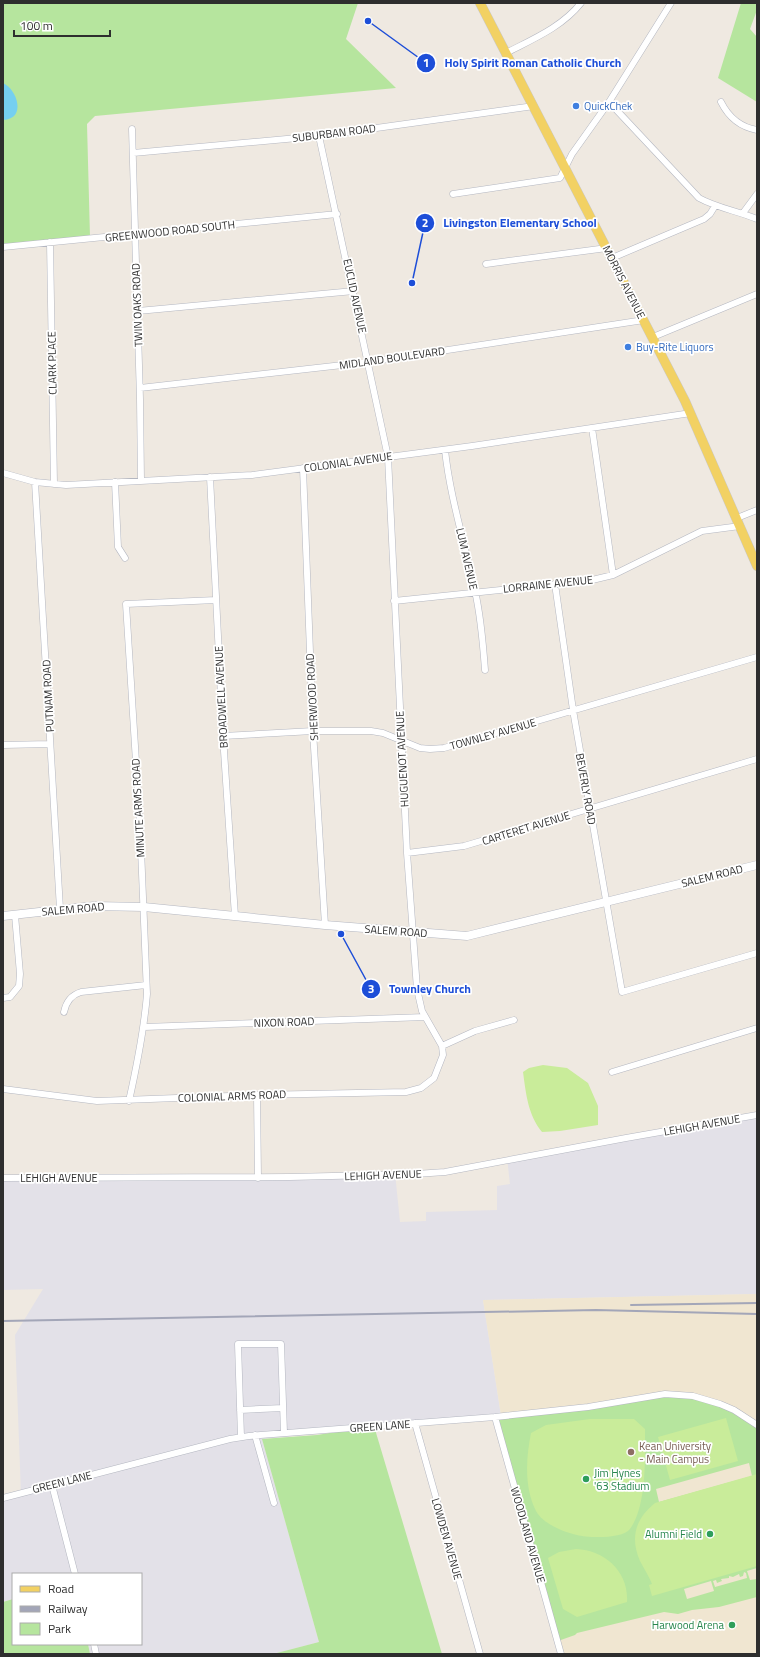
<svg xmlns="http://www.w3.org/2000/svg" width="760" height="1657" viewBox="0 0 760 1657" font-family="'Titillium Web',sans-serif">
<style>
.industrial{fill:#e3e1e8}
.education{fill:#f0e6d1}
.green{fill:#b6e59e;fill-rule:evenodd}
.pitch{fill:#c9ec9a}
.water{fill:#75cff0}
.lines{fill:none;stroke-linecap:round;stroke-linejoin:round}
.street-casing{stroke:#b4b7c1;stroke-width:7}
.secondary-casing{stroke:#b4b7c1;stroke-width:9}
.primary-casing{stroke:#c9c9c9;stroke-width:10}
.street{stroke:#fff;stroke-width:6}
.secondary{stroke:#fff;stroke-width:8}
.primary{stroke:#f2d163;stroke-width:9}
.rail{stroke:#a3a6b8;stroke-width:2}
.shop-dot{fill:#3f7fe0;stroke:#fff;stroke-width:1.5}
.education-dot{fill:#8d6e63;stroke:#fff;stroke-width:1.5}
.leisure-dot{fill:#2e9e5b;stroke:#fff;stroke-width:1.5}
.labels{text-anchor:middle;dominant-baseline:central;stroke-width:3.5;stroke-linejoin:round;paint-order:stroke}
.shop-label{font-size:11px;fill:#366cbe;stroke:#fff;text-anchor:start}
.street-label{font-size:11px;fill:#2e2e2e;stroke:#fff}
.education-label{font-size:11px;fill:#785e54;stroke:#fff;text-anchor:start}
.leisure-label{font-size:11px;fill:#27864d;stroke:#fff;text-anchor:end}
.leader{fill:none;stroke:#1d4ed8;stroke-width:1.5}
.callout-dot{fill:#1d4ed8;stroke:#fff;stroke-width:1.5}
.mark-label{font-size:12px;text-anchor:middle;font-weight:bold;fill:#fff}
.callout-label{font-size:12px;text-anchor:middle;font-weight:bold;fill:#1d4ed8;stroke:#fff;stroke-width:3.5;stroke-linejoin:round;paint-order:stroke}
</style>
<rect width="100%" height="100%" fill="#efe9e1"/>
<path class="industrial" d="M757,1114V1294L483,1300L501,1416L262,1439L319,1642L273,1654H90L88,1644H141V1574H13V1599L3,1602V1499L21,1494L15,1335L43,1289L3,1290V1180L395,1173L400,1222L426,1221V1212L497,1210V1186L510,1184L507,1158Z"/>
<path class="education" d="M757,1294V1654H561L501,1415L483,1300Z"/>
<path class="green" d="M3,3H358L346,39L396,88L95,116L87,124L90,237L3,246Z
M741,3H757V10L750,29L757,37V102L718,78Z
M665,1394L707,1400L757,1425V1568L747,1571L750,1580L757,1579V1597L719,1607L692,1610L678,1614L664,1612L577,1633L575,1635L558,1641L495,1417ZM749,1463L752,1476L659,1502L656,1489ZM744,1572L746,1573L747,1578L715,1587L713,1581L716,1580L717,1583L722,1581L721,1579L729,1578V1576L733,1577L739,1574L740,1577L743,1576ZM711,1581L714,1591L687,1599L684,1589Z
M374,1426L442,1654H273L319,1642L262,1439L317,1435Z
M13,1599V1644H88L90,1654H3V1602Z"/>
<path class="pitch" d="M543,1065L567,1068L588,1083L598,1106V1125L560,1131L542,1132C528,1115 526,1094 523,1072L529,1068Z
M726,1418L738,1461L670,1480L658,1437Z
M590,1419H634L645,1429C645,1457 647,1506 630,1529C623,1539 588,1538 577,1535C564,1532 543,1524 536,1511C524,1487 526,1458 531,1433L546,1425Z
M757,1474V1566L652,1596L649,1585L652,1584C649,1576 644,1569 640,1561C630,1538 635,1519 655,1503Z
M576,1549C605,1550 629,1572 627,1602L577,1617L563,1609L548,1558L559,1552Z"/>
<path class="water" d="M3,83C17,89 27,119 3,120Z"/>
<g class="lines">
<g class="street-casing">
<path id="street" d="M506,53C533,39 562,27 581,3
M609,102L699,198C717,208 738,211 757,219
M721,102C729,118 740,127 757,130
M132,129L140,399L141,481
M133,153L319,136L534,106
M453,194L560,178L572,154L609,102L671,3
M743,213L757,194
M50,242L54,484
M3,247L337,214
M612,258L704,219L710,214L715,206
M486,264L607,248
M138,311L354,291
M653,337L757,294
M140,388L369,362L644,320
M592,428L613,575
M445,450C450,497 465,544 475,591C481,617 483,643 485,670
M303,468L313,731L325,925
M3,473L35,482L66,485L252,475L472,446L691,413
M210,477L223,736L235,916
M35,482L60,909
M115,482L118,547L125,558
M737,518L757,510
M555,584L573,710L622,992L757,953
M394,601L588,581L613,575L702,531L740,526
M223,736L313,731H371L383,733L420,748L430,749L444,748L757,657
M3,745L50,744
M407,853L464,846L757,759
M3,998L10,997L19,986L20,974L15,915
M64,1012C66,1002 71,995 81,992L146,985
M144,1027L425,1017
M442,1046L475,1031L514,1020
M612,1072L757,1028
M3,1089L97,1101L257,1095L406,1092L421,1088L434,1078L443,1055L442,1046L422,1011L417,989L407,853L388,457L319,136
M257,1095L258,1178
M129,1101C137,1065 144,1031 147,994L140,825L126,604L216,600
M3,1178L290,1177L416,1174L445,1172L626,1138L757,1115
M240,1410L283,1408
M495,1417L561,1654
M415,1423L480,1654
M255,1435L274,1503
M241,1437L238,1344H281L284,1433
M52,1485L75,1574
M3,1498L230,1439L249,1436L495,1417L588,1407L665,1394L693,1396L720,1404L734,1410L757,1425
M94,1644L96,1654"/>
</g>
<g class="secondary-casing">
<path id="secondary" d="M3,916L94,906L144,907L325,925L467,936L757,865"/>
</g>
<g class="primary-casing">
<path id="primary" d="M480,3L685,401L757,566"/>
</g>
<use href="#street" class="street"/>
<use href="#secondary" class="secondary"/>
<use href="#primary" class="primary"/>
<path class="rail" d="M631,1305L757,1303
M3,1321L596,1310L757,1314"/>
</g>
<g class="shop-dot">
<circle cx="576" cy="106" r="4"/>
<circle cx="628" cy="347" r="4"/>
</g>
<circle class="education-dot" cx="631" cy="1452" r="4"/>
<g class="leisure-dot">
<circle cx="586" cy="1479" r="4"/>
<circle cx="710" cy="1534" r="4"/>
<circle cx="732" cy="1625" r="4"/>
</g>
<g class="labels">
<g class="shop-label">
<text x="584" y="106">QuickChek</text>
<text x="636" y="347">Buy-Rite Liquors</text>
</g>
<g class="street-label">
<text transform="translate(334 133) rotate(-7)">SUBURBAN ROAD</text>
<text transform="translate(170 231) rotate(-6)">GREENWOOD ROAD SOUTH</text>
<text transform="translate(624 282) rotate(63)">MORRIS AVENUE</text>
<text transform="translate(355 296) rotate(78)">EUCLID AVENUE</text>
<text transform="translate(137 305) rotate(-92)">TWIN OAKS ROAD</text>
<text transform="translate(392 358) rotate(-8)">MIDLAND BOULEVARD</text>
<text transform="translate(52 363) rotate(-91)">CLARK PLACE</text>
<text transform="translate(348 462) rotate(-8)">COLONIAL AVENUE</text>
<text transform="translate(467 559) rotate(77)">LUM AVENUE</text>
<text transform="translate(548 584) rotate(-6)">LORRAINE AVENUE</text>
<text transform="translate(48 696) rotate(-93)">PUTNAM ROAD</text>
<text transform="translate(221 697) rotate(-93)">BROADWELL AVENUE</text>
<text transform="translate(312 697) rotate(-93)">SHERWOOD ROAD</text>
<text transform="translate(493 734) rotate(-16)">TOWNLEY AVENUE</text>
<text transform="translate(402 759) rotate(-93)">HUGUENOT AVENUE</text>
<text transform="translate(586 789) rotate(80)">BEVERLY ROAD</text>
<text transform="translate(138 808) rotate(-93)">MINUTE ARMS ROAD</text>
<text transform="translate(526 828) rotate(-17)">CARTERET AVENUE</text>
<text transform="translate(712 876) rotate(-14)">SALEM ROAD</text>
<text transform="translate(73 909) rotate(-5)">SALEM ROAD</text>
<text transform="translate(396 931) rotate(4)">SALEM ROAD</text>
<text transform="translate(284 1022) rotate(-2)">NIXON ROAD</text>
<text transform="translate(232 1096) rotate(-2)">COLONIAL ARMS ROAD</text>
<text transform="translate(702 1125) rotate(-10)">LEHIGH AVENUE</text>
<text transform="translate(383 1175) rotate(-2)">LEHIGH AVENUE</text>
<text x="59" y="1178">LEHIGH AVENUE</text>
<text transform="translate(380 1426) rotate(-4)">GREEN LANE</text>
<text transform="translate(62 1482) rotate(-14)">GREEN LANE</text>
<text transform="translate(528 1535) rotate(74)">WOODLAND AVENUE</text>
<text transform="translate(447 1539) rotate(74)">LOWDEN AVENUE</text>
</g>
<g class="education-label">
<text x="639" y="1446">Kean University<tspan x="639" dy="13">- Main Campus</tspan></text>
</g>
<g class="leisure-label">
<text x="594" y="1473" text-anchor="start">Jim Hynes<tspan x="594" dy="13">'63 Stadium</tspan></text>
<text x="702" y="1534">Alumni Field</text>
<text x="724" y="1625">Harwood Arena</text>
</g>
</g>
<path class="leader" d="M368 21L426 63M412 283L425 223M341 934L371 989"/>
<g class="callout-dot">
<circle cx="368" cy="21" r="4"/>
<circle cx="412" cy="283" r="4"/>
<circle cx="341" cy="934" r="4"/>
<circle cx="426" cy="63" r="10"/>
<circle cx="425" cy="223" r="10"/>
<circle cx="371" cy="989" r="10"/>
</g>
<g class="mark-label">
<text x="426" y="67">1</text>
<text x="425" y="227">2</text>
<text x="371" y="993">3</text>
</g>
<g class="callout-label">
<text x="533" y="67">Holy Spirit Roman Catholic Church</text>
<text x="520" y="227">Livingston Elementary School</text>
<text x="430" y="993">Townley Church</text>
</g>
<rect width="760" height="1657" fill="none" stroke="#2e2e2e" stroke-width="8"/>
<rect x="12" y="1573" width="130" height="72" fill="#ffffff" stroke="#ababab"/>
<rect x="20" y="1586" width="20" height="6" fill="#f2d163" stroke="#ababab"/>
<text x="48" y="1593" font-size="12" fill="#2e2e2e">Road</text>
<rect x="20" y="1606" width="20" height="6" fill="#a3a6b8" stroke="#ababab"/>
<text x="48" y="1613" font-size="12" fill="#2e2e2e">Railway</text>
<rect x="20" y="1623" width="20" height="12" fill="#b6e59e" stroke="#ababab"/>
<text x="48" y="1633" font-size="12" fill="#2e2e2e">Park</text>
<path d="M14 30v6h96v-6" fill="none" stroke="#2e2e2e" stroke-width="2"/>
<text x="20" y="30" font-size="12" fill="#2e2e2e" stroke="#ffffff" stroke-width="3" paint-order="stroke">100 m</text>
</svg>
